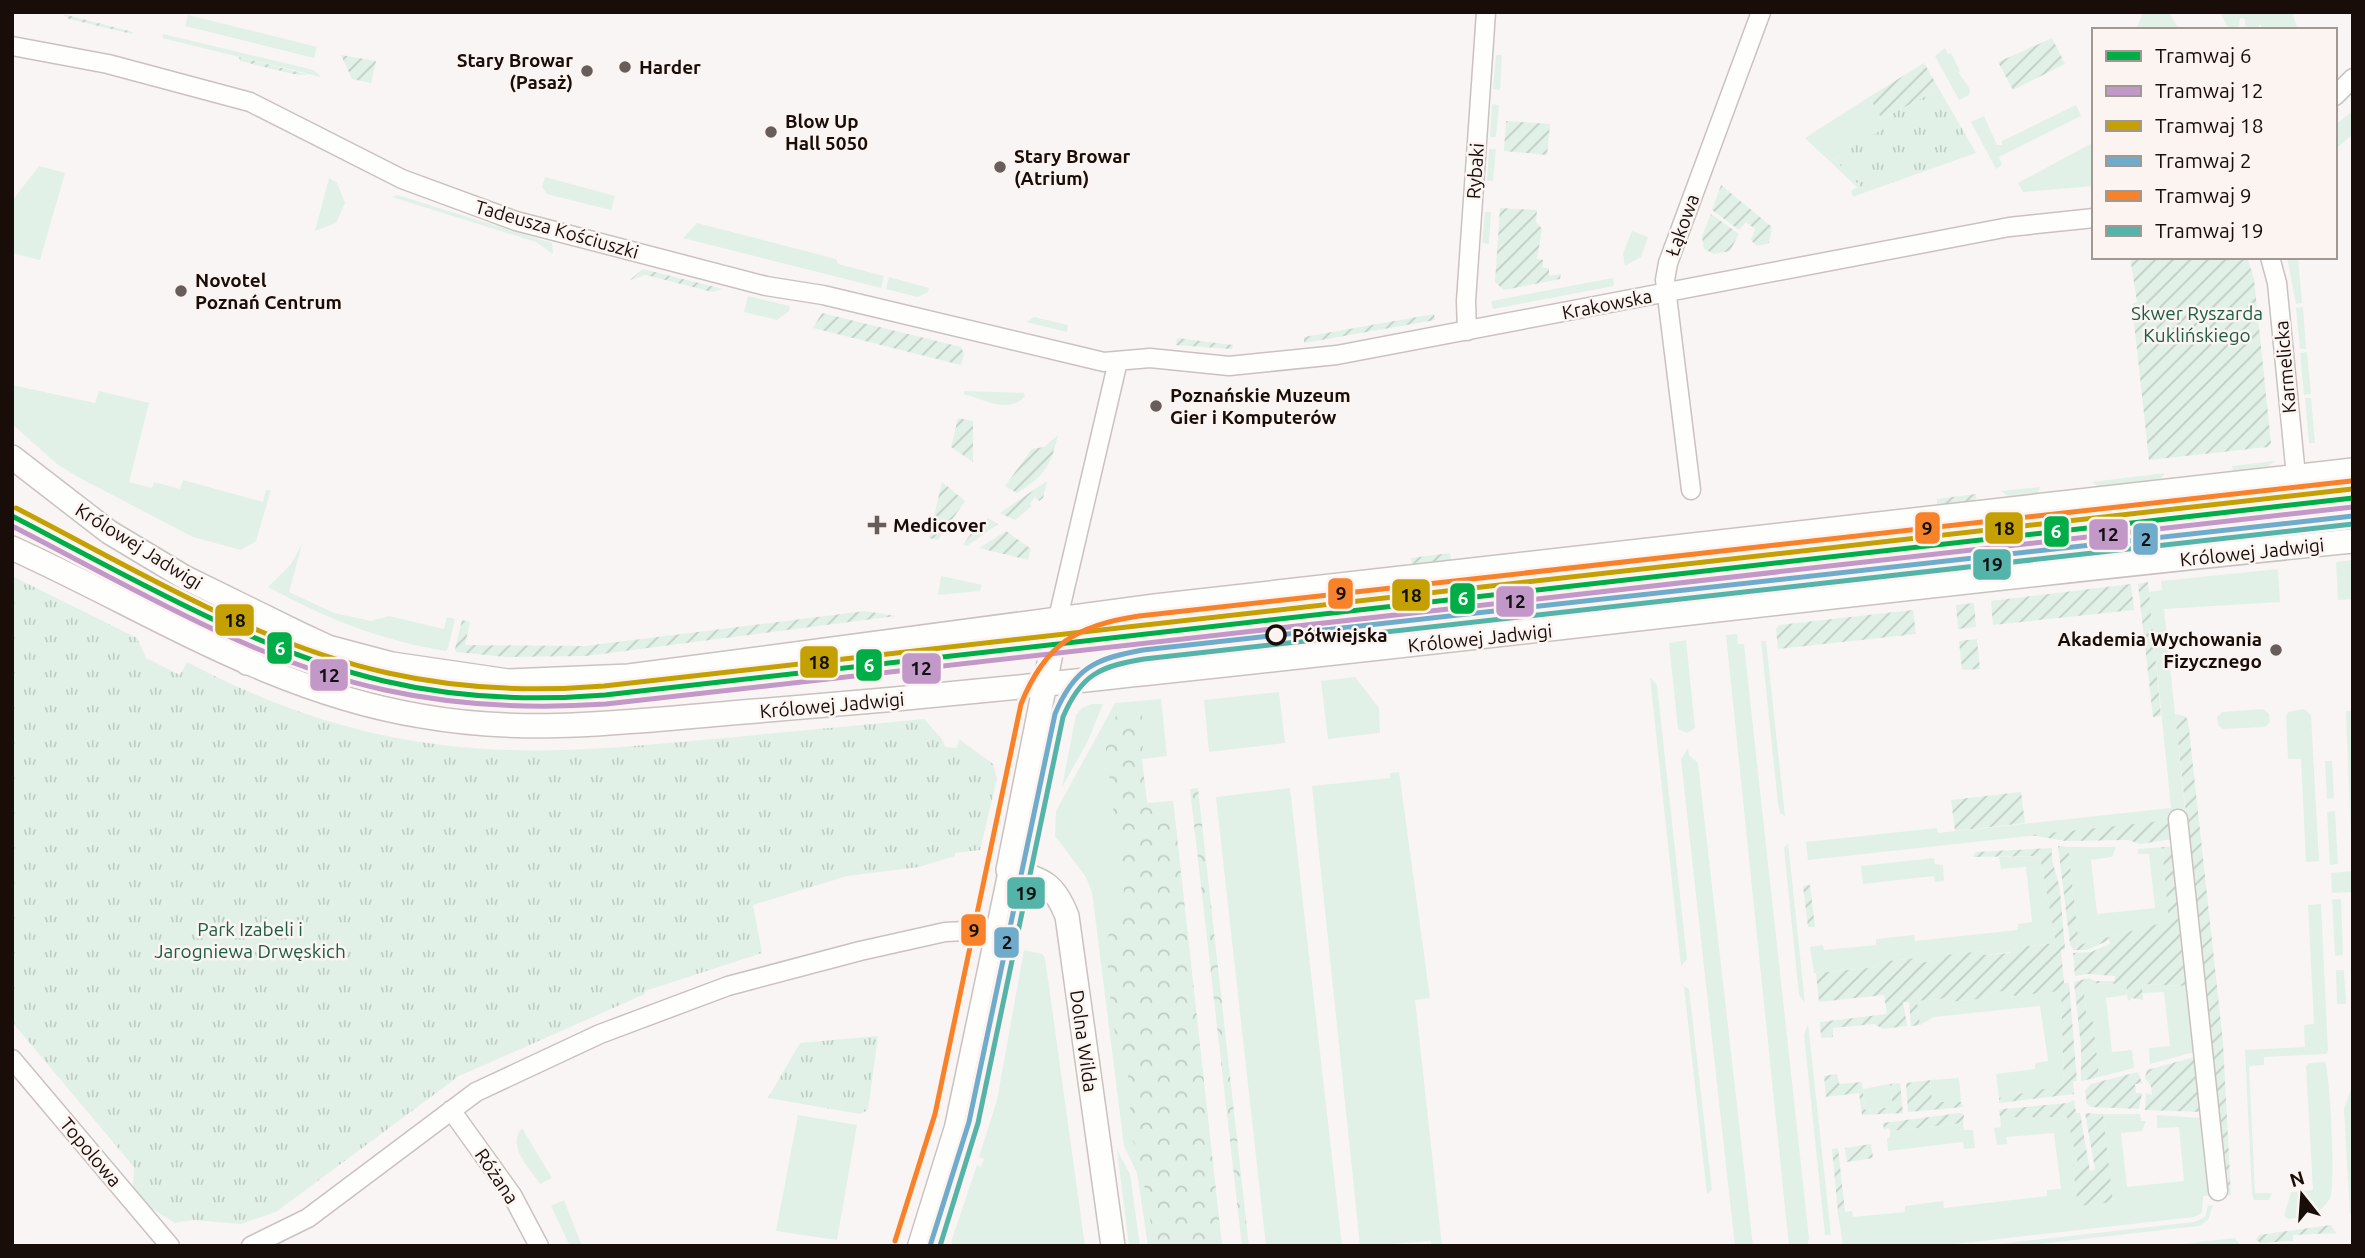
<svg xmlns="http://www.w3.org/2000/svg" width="2365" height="1258" viewBox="0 0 2365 1258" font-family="Ubuntu,sans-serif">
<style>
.grass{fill:#e1f1e7}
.forest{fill:url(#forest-crowns)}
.park{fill:url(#park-tufts)}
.garden{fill:url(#garden-furrows)}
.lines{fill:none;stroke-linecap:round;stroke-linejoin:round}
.minor-casing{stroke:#cac2bf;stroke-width:21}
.tertiary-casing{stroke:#cac2bf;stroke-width:26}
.minor{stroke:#fefefd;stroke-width:18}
.tertiary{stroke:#fefefd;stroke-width:23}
.tram-1-casing{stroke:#fcf4f1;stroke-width:10}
.tram-2-casing{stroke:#fcf4f1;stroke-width:10}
.tram-3-casing{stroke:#fcf4f1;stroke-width:10}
.tram-4-casing{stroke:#fcf4f1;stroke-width:10}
.tram-5-casing{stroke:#fcf4f1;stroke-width:10}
.tram-6-casing{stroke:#fcf4f1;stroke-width:10}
.tram-1{stroke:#00ad46;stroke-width:5}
.tram-2{stroke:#c298c9;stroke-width:5}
.tram-3{stroke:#c4a002;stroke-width:5}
.tram-4{stroke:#6faccc;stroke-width:5}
.tram-5{stroke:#f7822a;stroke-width:5}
.tram-6{stroke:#55b4a9;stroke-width:5}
.poi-dot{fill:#675e5b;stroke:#fcf4f1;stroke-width:2.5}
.stop-dot{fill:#fcf4f1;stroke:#190d09;stroke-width:3.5}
.labels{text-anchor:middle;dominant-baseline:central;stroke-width:5;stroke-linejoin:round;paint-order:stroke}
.poi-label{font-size:19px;font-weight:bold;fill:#190d09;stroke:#fcf4f1;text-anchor:start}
.street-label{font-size:19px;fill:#190d09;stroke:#fcf4f1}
.park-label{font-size:19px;fill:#185d44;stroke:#fcf4f1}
.stop-label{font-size:19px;font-weight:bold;fill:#190d09;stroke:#fcf4f1;text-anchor:start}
.line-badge{stroke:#fcf4f1;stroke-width:2.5}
.badge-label{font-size:19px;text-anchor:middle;font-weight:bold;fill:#fff}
.pale-badge-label{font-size:19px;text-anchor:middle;font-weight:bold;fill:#111}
</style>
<defs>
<pattern id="forest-crowns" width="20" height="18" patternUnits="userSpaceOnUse" patternTransform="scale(1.75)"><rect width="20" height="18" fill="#e1f1e7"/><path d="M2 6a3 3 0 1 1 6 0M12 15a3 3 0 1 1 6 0" fill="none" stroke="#c0cdc5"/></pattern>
<pattern id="park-tufts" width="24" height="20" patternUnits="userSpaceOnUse" patternTransform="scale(1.75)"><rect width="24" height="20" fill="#e1f1e7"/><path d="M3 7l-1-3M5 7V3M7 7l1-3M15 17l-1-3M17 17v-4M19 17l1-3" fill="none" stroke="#c0cdc5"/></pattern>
<pattern id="garden-furrows" width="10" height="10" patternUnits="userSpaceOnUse" patternTransform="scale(1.75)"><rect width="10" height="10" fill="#e1f1e7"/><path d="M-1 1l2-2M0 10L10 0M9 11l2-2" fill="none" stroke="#c0cdc5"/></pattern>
</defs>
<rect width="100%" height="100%" fill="#f9f5f4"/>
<path class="grass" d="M2143,12H2169L2179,30H2136Z
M2220,12H2292L2298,30H2262L2261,24L2255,29L2245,26V19L2240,18L2239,26L2229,30Z
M188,15L317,47L314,58L185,26Z
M163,34L314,70L321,77L162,38Z
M1945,48L1948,54L1951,53L1960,71L1958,72L1970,89L1969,95L1959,100L1935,56Z
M1496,55H1502L1500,90L1493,89Z
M1869,97L1887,127L1834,159L1866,192L1853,197L1851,191L1857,187L1805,138Z
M1492,104L1499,105L1496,137H1490Z
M2076,105L2081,116L1999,157L2002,165L1996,169L1971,122L1984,116L1997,145H2002V141Z
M2353,111V134L2337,148L2335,125Z
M2094,142V186L2023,192L2018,183Z
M1489,149H1496L1493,181H1487Z
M39,166L65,173L40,260L12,253V201Z
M545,177L615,196L611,210L547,194L542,187Z
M329,178L337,183L345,203L336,223L315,231Z
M397,195L552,243L553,254L536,242L392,197Z
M1485,212H1491L1489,244L1482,243Z
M697,223L836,259L838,264L884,276L881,288L683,238Z
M1632,231L1648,237L1641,257L1625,266L1623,253Z
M2287,257H2298L2302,303L2296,304Z
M889,277L929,288L928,292L918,297L886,289Z
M1613,278L1614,286L1493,309L1491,301Z
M748,296L790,306L789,311L777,320L744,312Z
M2303,307L2306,349H2300L2296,308Z
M1034,317L1068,325L1067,332L1026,322Z
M2307,352L2311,394L2304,395L2300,353Z
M12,385L95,403L99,391L149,403L129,482L152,488L154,482L180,489L183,480L263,502L266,490H271L256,541L241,550L193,537L78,477L57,464L12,424Z
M964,391L1024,393L1025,396C1010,415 983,399 964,394Z
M2305,398H2311L2315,443H2309Z
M2275,461L2264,469L2233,473L2232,466Z
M2165,473L2158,482L2100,488L2092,482Z
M2040,487L2037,495L2011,498L2001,491Z
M2353,489V494L1307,611L1306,600L1370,597Z
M2353,515V520L1390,629L1311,644L1310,633L1313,632Z
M302,544L289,592L334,613L371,621L389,616L444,629L447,617L455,619L448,648L446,651C378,640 328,619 268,587L291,564Z
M2353,560V599L2338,600L2336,562Z
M2278,569L2280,602L2164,609L2186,819L1808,860L1806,842L1937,828L1938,833L2171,808L2149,592L2162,590L2161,581Z
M941,576L982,585L980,591L938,595Z
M1737,634L1738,644H1744L1809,1238L1807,1246H1789L1786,1217L1726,635Z
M1686,640L1695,728L1687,733L1678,729L1669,643Z
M990,641L991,645L923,653V650Z
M1761,641H1766L1785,816L1780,813L1778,804Z
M1355,677L1379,708L1380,733L1328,739L1321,681Z
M1650,677L1657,685L1687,959L1681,966Z
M1279,692L1285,743L1209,752L1204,700Z
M1161,699L1167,756L1142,759L1147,803L1173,801L1222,1246H1148L1137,1173L1124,1146L1092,892L1086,877L1055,836L1056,811L1115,703Z
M1092,704H1103L1087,743L1062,787L1076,715L1082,708Z
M2263,709L2269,714L2270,722L2265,727L2223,729L2218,725L2217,717L2222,712Z
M2304,709L2311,715L2319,861L2306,862L2301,759H2288L2286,717L2288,712Z
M2346,711H2353V864H2352Z
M1688,748L1689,755L1698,763L1753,1246H1735L1681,759Z
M2325,761H2332L2334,798L2327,799Z
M1399,772L1430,998L1415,1000L1442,1246H1432L1431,1241L1360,1246L1312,786L1390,778V773Z
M1290,788L1342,1246H1266L1216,797Z
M2335,811L2338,864L2330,865L2327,812Z
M1788,843L1805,1003L1799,995L1784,848Z
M2068,847H2116L2112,857L2091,860L2097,914L2155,908L2149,854H2138V849L2162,847L2170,921L2079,945Z
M2040,856L2056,943L2011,948V952L1984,955L1983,951L1945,955V960L1917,963L1916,958L1879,962V967L1814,973L1810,947L1823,945L1824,950L1876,945V939L1914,935L1915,941L2018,930V924L2032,922L2026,867L2001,869L1999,857Z
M1934,858L1935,864L1943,865L1944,881L1935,882L1934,876L1863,884L1861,866Z
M2353,871V892L2332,893L2331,873Z
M2332,899H2341L2343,955L2335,956Z
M2321,904L2328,1051L2326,1054L2264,1057V1065L2249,1066L2255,1193H2272L2269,1200H2254L2252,1194L2245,1050L2305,1047L2304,1025L2314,1024L2308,905Z
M1024,950L1042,954L1045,958L1085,1246H954L951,1242L977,1165L981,1167L984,1159L979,1157L997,1100Z
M2336,970H2344L2346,1004H2337Z
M2083,983L2126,984L2127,995L2106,998L2112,1052L2132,1050L2134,1068L2099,1077L2093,1022H2087Z
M2142,984L2186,986L2194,1052L2150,1064L2149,1048L2170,1046L2164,992L2143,993Z
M1684,986L1689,989L1712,1190L1707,1194Z
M2013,990L2014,995L2061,991L2064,1086L1999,1098L1996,1074L2035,1069V1063L2048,1061L2040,1006L1934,1017L1920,1025L1917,1001L1949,998L1950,1002L1988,998V993Z
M1808,1024L1831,1235H1825L1804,1035Z
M2325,1062C2330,1071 2336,1187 2330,1198C2321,1215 2305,1217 2288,1219L2284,1216L2291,1192L2313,1190L2306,1066L2309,1063Z
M1959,1078L1961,1102H1932L1930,1080Z
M1890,1084L1893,1107L1865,1110L1863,1089Z
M2353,1084V1214H2350L2344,1109Z
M2103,1114H2140L2141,1121H2146L2142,1131L2121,1133L2127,1187L2184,1181L2179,1127L2157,1128V1115L2201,1118L2209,1192L2212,1195L2203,1196L2202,1213L2194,1217L1937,1246H1843L1838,1213L1852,1211L1853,1217L1905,1212V1206L1943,1201L1944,1208L2047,1196V1190L2061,1189L2054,1133L2006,1137L2007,1144L1997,1145L1994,1128L2001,1127L2000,1117H2067L2079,1164L2074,1165L2113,1203Z
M798,1115L857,1125L837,1240L776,1231Z
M1963,1123L1964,1130H1973L1975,1148L1964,1149L1963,1142L1888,1151L1887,1138L1890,1137V1131Z
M522,1128L552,1178L540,1184C530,1168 506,1146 522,1128Z
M1117,1150L1130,1174L1140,1246H1129Z
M564,1200L582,1246H570L551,1206Z
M2213,1205L2208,1220L2199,1226L2022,1246H1981L2194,1222L2205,1217L2208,1206Z
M2235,1238L2241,1246H2165Z"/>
<path class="forest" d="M1132,710L1141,714L1144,723L1142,759L1147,804L1173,801L1222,1246H1155L1140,1163L1132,1137L1128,1075L1112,1022L1106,942L1124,892L1104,734L1117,715Z
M1198,788L1249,1246H1242L1190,789Z"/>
<path class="park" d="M1939,89L1976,153L1866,192L1834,159L1886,127L1882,119Z
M12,576L137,638L146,658L180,675L187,662C266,704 353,735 443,745C530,756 615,748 702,740C776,733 850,726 924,719L942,739L945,747L957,748L959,739L993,764L997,779L980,850L955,853V856L919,867L847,876L753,905L762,953L645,991V994L459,1076L276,1212L241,1224L193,1220L175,1223L151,1208L133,1187L134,1167L12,1022Z
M878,1036L868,1110L860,1114L768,1098L800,1043Z"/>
<path class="garden" d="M63,14L133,32L132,34L69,19Z
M2052,38L2065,64L2013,90L1998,62Z
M341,55L376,61L371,83L352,79Z
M239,57L309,75H298L240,61Z
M1924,63L1939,89L1882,119L1869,97Z
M1506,121L1550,124L1547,155L1504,151Z
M1721,185L1772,227L1769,243L1757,246L1751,240L1755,229L1746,222L1739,230L1712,210Z
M1500,208L1537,210L1536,222L1542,229L1537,259L1543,260V268H1549V276L1561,274L1560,279L1504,290L1495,282Z
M1711,214L1739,234L1730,251L1714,254L1704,249L1702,236Z
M2130,257H2247L2254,279L2271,443L2268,447L2149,460L2132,304L2137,302Z
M643,269L723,289L712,292L646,275L630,280Z
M822,313L961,347L964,354L961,365L813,328Z
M1434,314L1435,320L1304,343V337Z
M1177,338L1233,345L1232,349L1176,345Z
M958,418L973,421V462L951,447Z
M1058,435C1050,468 1045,475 1017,493L1005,486L1032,449L1044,447Z
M1047,481L1043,498L1039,501L1035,497L1030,504L1032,506L1015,520L1000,513Z
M942,482L965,501L938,540L929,538Z
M1976,494V501L1937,505V499Z
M988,518L998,524L967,546L963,545L978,523L982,526Z
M1006,531L1031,549L1028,560L979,548Z
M1450,553L1451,560L1412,564L1411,558Z
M2148,582L2161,716L2153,717L2138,584Z
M2131,584L2134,610L1993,625L1991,601Z
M1974,603L1976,627L1958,629L1956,605Z
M1913,610L1916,634L1778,649L1776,629L1779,625Z
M865,611L896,616L586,656L506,657L456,652L455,649L462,620L470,622L465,645L585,646Z
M1977,639L1980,669L1962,670L1959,641Z
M2175,714L2185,716L2188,720L2223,1042L2231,1195H2228Z
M2021,792L2025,823L1955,831L1951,800Z
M2171,820L2173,839L2140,844L2128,840L2066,841L2031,835Z
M2058,846L2068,847L2079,945L2169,921L2162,847L2174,846L2196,1051L2194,1052L2186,986L2142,984L2143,1000L2132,998L2128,1001L2126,984L2083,983L2087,1022L2093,1021L2099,1077L2081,1081V1047L2074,982L2089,978L2095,981H2115V976L2088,974L2075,976L2073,953L2091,952L2110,944L2109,940L2087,950H2073L2070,944Z
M2052,848C2050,864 2058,874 2060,891C2062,909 2063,929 2065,949L2061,950L2064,983H2069L2077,1081H2073L2074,1094L1999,1103V1098L2064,1085L2061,991L2014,996L2013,990L1989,993V998L1949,1002L1948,998L1917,1001L1920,1025L1911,1026L1909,1002H1903L1907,1026L1883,1029L1874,1024L1833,1028V1037L1821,1038L1820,1022L1887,1014L1884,995L1819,1002L1816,973L1878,967V962L1916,958L1917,963L1944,960V955L1983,951L1984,955L2011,953V948L2056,943L2040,856L1973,857L1975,852Z
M1810,885L1815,927H1808L1803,886Z
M2195,1057L2203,1112L2145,1110L2146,1093L2152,1095L2151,1086L2145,1078L2147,1070Z
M2138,1072L2142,1083L2135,1084L2136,1093H2142L2139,1109L2091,1107L2087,1104L2085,1090L2091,1084Z
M1837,1074L1839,1084L1862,1082L1865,1110L1893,1107L1890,1084L1900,1083L1903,1113L1862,1115L1859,1093L1826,1097L1824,1076Z
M1930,1080L1932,1102H1961L1963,1107L1908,1112L1906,1083Z
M2074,1100L2076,1113H2080L2090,1171L2095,1169L2085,1113L2103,1114L2113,1202L2078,1206L2073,1165L2078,1164L2067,1117H2000L1999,1111L2003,1109L2068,1103Z
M1960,1113L1964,1115L1963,1123L1890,1131L1889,1128L1884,1129L1883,1123Z
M1871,1144L1873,1158L1847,1162L1845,1148Z
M1838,1148L1845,1212L1838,1213L1832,1149Z
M2331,1225L2336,1233L2293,1235V1241L2260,1243L2256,1239L2259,1235Z"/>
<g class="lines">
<g class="minor-casing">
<path id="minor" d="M12,46L108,64L250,102L402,179L516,221L766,286L823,295L1104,362L1150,358L1229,366L1337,355L2009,227L2094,218
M2335,96L2353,78
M2270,257L2277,283L2296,476
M1467,331L1466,301L1486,12
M1691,490L1665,280L1668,263L1761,12
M1058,618L1118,361
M2178,819L2218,1191
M12,1059L170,1246
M451,1110L512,1195L539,1246
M251,1246L308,1218L476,1092L600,1034L728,986L860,951L945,932L965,931L994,938
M917,1246L954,1127L1008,870"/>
</g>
<g class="tertiary-casing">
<path id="tertiary" d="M12,457L109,532L184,577L300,634L328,647L392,664L508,681L629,676L1155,606L2353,470
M12,548C149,610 270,691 421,716C527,735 625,722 731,713C859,703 986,691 1113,677C1527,634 1939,582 2353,541
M1058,618L1008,870C1042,880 1053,881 1067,916L1113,1246
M247,663L262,616"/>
</g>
<use href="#minor" class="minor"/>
<use href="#tertiary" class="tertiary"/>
<g class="tram-1-casing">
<path id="tram-1" d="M12,516C132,578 252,650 384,681C457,698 531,701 605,695L2353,498"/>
</g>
<g class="tram-2-casing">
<path id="tram-2" d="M12,526C132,587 252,661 385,690C458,706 531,709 606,704L2353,507"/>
</g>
<g class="tram-3-casing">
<path id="tram-3" d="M16,508C135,569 256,644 388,673C460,689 531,692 604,686L2352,489"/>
</g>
<g class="tram-4-casing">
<path id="tram-4" d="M930,1246L969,1122L1055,714C1074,668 1096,658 1143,650L2353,516"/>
</g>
<g class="tram-5-casing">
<path id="tram-5" d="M895,1241L935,1114L1021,704C1045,644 1077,625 1139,616L2351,481"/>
</g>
<g class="tram-6-casing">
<path id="tram-6" d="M940,1246L978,1123L1063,717C1081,674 1101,666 1144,659L2353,524"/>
</g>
<use href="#tram-1" class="tram-1"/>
<use href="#tram-2" class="tram-2"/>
<use href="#tram-3" class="tram-3"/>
<use href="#tram-4" class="tram-4"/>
<use href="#tram-5" class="tram-5"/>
<use href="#tram-6" class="tram-6"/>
</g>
<g class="poi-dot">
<circle cx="625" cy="67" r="7"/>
<circle cx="587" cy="71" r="7"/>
<circle cx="771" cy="132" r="7"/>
<circle cx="1000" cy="167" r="7"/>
<circle cx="181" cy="291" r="7"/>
<circle cx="1156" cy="406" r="7"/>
<path d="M873.5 514.5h7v7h7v7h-7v7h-7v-7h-7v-7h7z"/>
<circle cx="2276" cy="650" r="7"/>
</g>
<circle class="stop-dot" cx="1276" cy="635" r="9"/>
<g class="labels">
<g class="poi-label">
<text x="573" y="60" text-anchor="end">Stary Browar<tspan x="573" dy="22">(Pasaż)</tspan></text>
<text x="639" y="67">Harder</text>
<text x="785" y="121">Blow Up<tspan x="785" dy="22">Hall 5050</tspan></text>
<text x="1014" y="156">Stary Browar<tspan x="1014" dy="22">(Atrium)</tspan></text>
<text x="195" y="280">Novotel<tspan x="195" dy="22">Poznań Centrum</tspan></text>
<text x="1170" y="395">Poznańskie Muzeum<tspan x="1170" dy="22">Gier i Komputerów</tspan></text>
<text x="893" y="525">Medicover</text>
<text x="2262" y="639" text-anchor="end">Akademia Wychowania<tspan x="2262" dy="22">Fizycznego</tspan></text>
</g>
<g class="street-label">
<text transform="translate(1475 171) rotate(-86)">Rybaki</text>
<text transform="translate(1682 225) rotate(-70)">Łąkowa</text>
<text transform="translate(557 229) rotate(16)">Tadeusza Kościuszki</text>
<text transform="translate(1607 304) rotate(-11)">Krakowska</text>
<text transform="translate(2285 367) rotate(-95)">Karmelicka</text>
<text transform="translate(139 546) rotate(32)">Królowej Jadwigi</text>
<text transform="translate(2252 552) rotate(-6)">Królowej Jadwigi</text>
<text transform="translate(1480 638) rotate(-6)">Królowej Jadwigi</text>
<text transform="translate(832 705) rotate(-5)">Królowej Jadwigi</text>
<text transform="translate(1084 1041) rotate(82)">Dolna Wilda</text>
<text transform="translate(91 1152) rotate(50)">Topolowa</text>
<text transform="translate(497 1176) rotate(56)">Różana</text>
</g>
<g class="park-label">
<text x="2197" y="313">Skwer Ryszarda<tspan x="2197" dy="22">Kuklińskiego</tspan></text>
<text x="250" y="929">Park Izabeli i<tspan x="250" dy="22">Jarogniewa Drwęskich</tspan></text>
</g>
<g class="stop-label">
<text x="1292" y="635">Półwiejska</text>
</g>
</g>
<g class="line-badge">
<rect x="1914" y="511" width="27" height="34" rx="7" fill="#f7822a"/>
<rect x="1984" y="511" width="40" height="34" rx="7" fill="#c4a002"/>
<rect x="2043" y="515" width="27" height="33" rx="7" fill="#00ad46"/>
<rect x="2088" y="518" width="41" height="33" rx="7" fill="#c298c9"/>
<rect x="2132" y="522" width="27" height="34" rx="7" fill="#6faccc"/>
<rect x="1972" y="548" width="40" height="33" rx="7" fill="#55b4a9"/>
<rect x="1327" y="577" width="27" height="33" rx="7" fill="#f7822a"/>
<rect x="1391" y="578" width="40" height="34" rx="7" fill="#c4a002"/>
<rect x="1449" y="582" width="27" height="33" rx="7" fill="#00ad46"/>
<rect x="1495" y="585" width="40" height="33" rx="7" fill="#c298c9"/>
<rect x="214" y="603" width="41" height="34" rx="7" fill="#c4a002"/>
<rect x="266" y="631" width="27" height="34" rx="7" fill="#00ad46"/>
<rect x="799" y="645" width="40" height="34" rx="7" fill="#c4a002"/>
<rect x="855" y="648" width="28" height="34" rx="7" fill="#00ad46"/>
<rect x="901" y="652" width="41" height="33" rx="7" fill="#c298c9"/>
<rect x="309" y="658" width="40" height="34" rx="7" fill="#c298c9"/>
<rect x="1006" y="876" width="40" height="34" rx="7" fill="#55b4a9"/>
<rect x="960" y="913" width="27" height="34" rx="7" fill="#f7822a"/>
<rect x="993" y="926" width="27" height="33" rx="7" fill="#6faccc"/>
</g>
<g class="badge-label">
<text x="2056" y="538">6</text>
<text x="1463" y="605">6</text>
<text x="280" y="655">6</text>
<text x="869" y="672">6</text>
</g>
<g class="pale-badge-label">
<text x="1927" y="535">9</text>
<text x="2004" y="535">18</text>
<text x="2108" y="541">12</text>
<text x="2146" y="546">2</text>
<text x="1992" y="571">19</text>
<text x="1341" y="600">9</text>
<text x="1411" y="602">18</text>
<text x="1515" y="608">12</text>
<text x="235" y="627">18</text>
<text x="819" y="669">18</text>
<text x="921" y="675">12</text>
<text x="329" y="682">12</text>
<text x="1026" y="900">19</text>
<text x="974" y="937">9</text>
<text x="1007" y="949">2</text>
</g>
<rect width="2365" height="1258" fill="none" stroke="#190d09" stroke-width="28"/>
<rect x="2092" y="28" width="245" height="231" fill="#fcf4f1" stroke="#a19894" stroke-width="2"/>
<rect x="2106" y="51" width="35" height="10" fill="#00ad46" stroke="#a19894" stroke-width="2"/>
<text x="2155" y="63" font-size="21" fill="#190d09">Tramwaj 6</text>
<rect x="2106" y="86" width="35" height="10" fill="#c298c9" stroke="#a19894" stroke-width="2"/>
<text x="2155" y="98" font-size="21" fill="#190d09">Tramwaj 12</text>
<rect x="2106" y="121" width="35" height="10" fill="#c4a002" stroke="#a19894" stroke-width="2"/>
<text x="2155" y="133" font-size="21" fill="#190d09">Tramwaj 18</text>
<rect x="2106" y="156" width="35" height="10" fill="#6faccc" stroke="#a19894" stroke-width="2"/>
<text x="2155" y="168" font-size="21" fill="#190d09">Tramwaj 2</text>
<rect x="2106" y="191" width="35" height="10" fill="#f7822a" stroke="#a19894" stroke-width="2"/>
<text x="2155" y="203" font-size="21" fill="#190d09">Tramwaj 9</text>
<rect x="2106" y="226" width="35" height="10" fill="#55b4a9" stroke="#a19894" stroke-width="2"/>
<text x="2155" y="238" font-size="21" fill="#190d09">Tramwaj 19</text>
<g transform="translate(2302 1195) rotate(343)" stroke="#fcf4f1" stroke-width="5" paint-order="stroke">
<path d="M0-5L12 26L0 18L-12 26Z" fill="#190d09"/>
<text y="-10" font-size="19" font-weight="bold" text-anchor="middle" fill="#190d09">N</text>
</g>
</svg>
